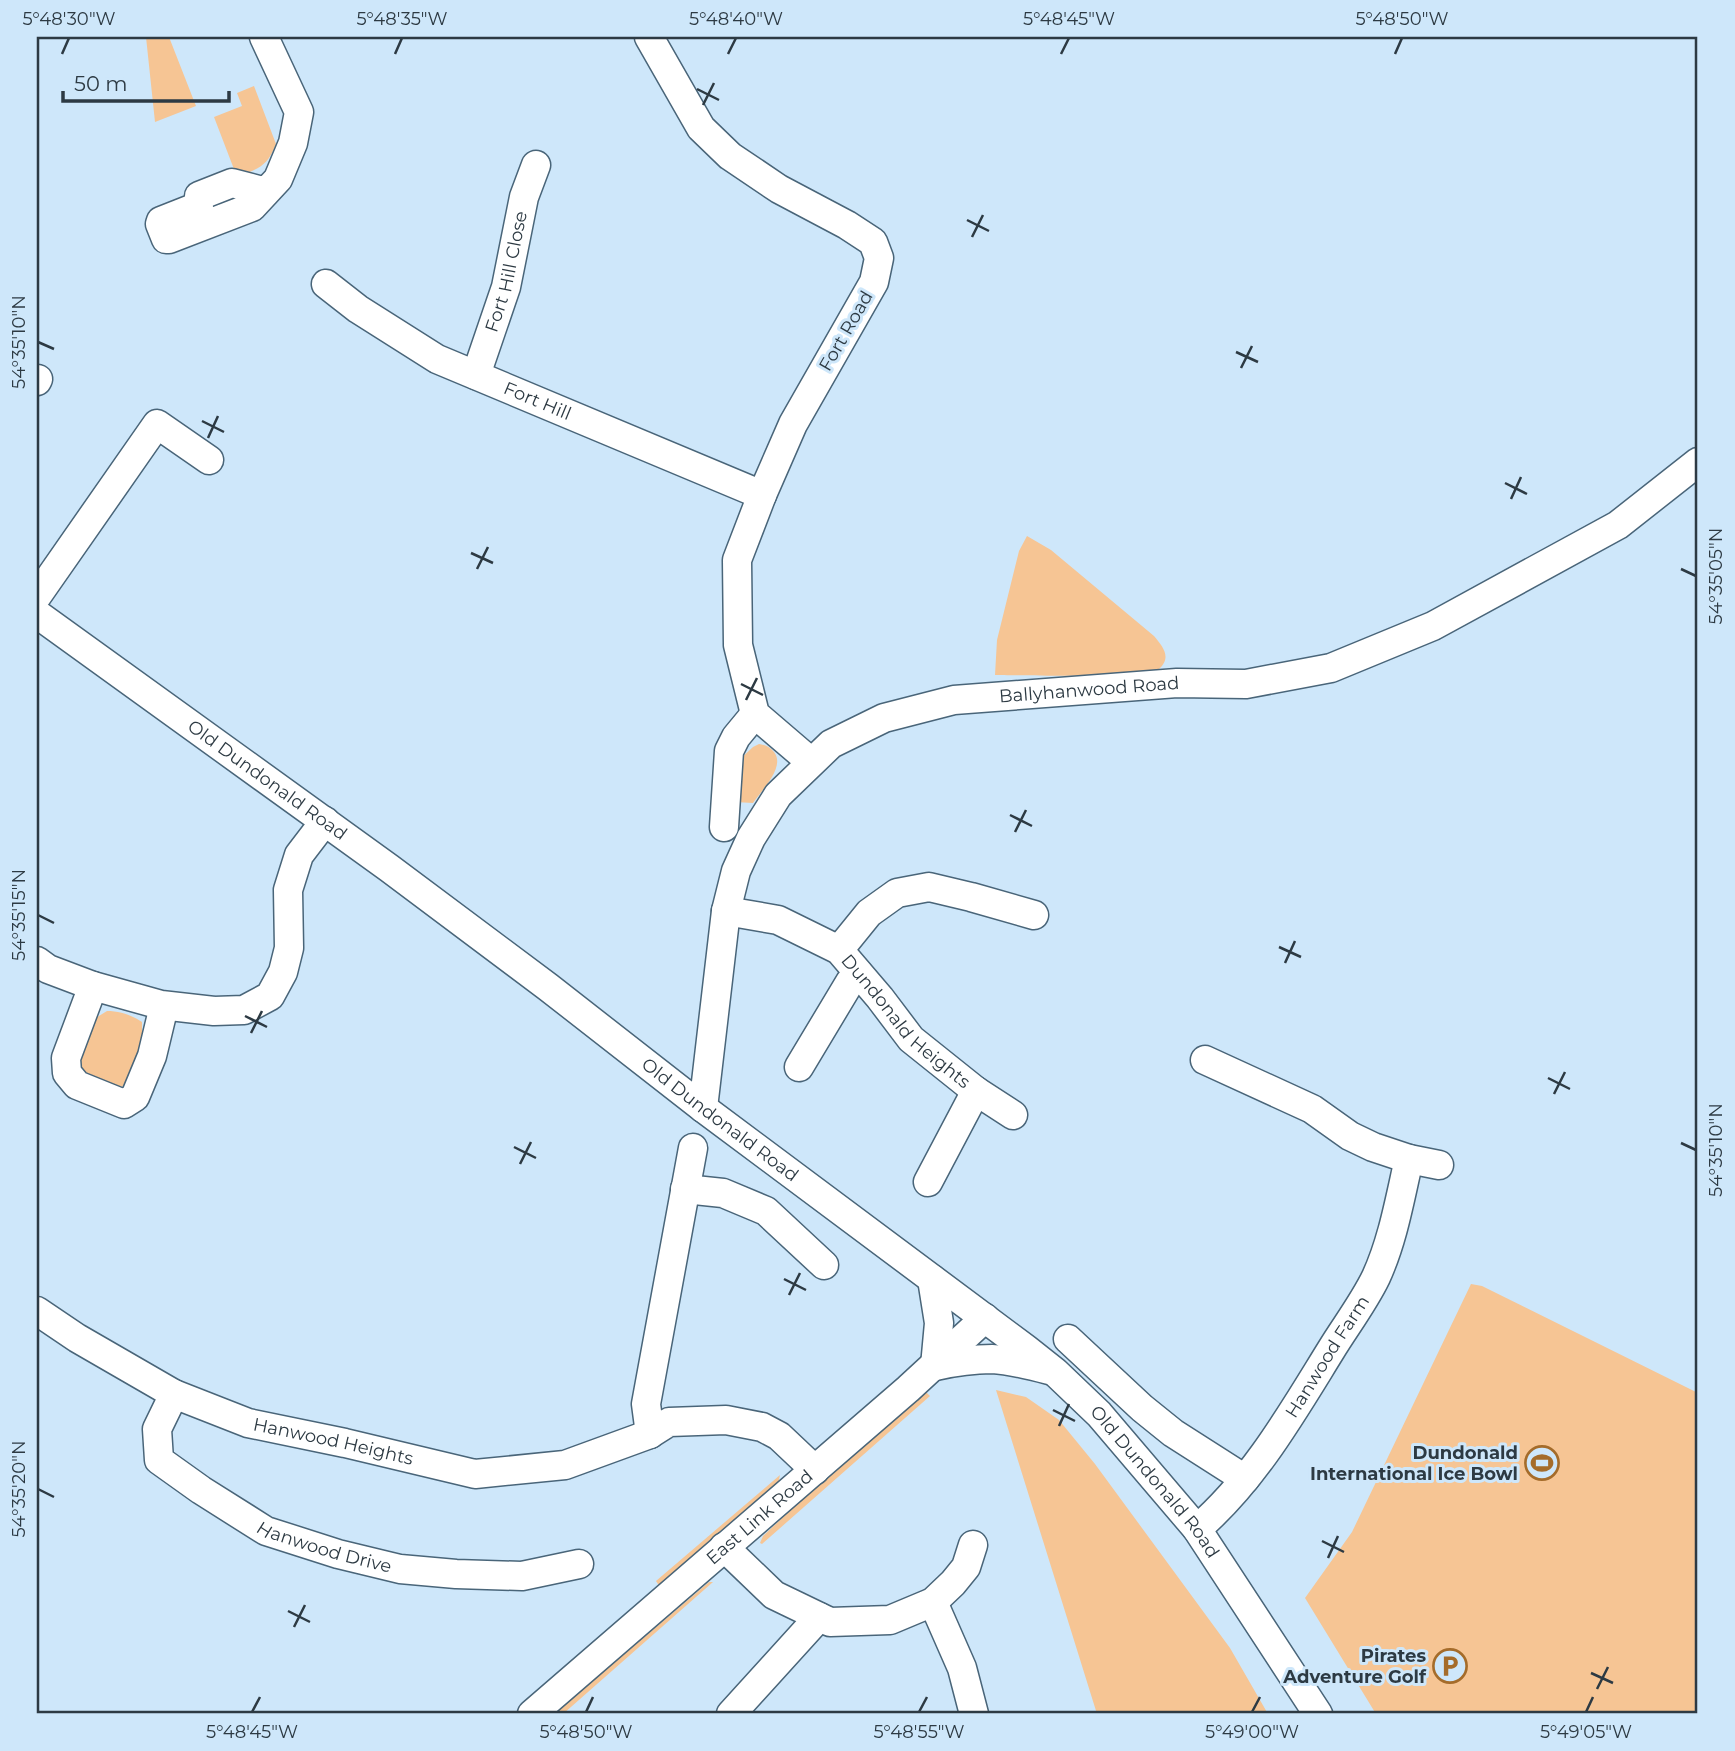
<svg xmlns="http://www.w3.org/2000/svg" width="1735" height="1751" viewBox="0 0 1735 1751" font-family="Montserrat,sans-serif">
<style>
.green{fill:#f6c594}
.lines{fill:none;stroke-linecap:round;stroke-linejoin:round}
.minor-casing{stroke:#496579;stroke-width:31}
.minor{stroke:#fff;stroke-width:28}
.ticks{fill:none;stroke:#2d3a43;stroke-width:2.5}
.labels{text-anchor:middle;dominant-baseline:central;stroke-width:6;stroke-linejoin:round;paint-order:stroke}
.street-label{font-size:18px;fill:#2d3a43;stroke:#cee7fa}
.poi-label{font-size:18px;font-weight:bold;fill:#2d3a43;stroke:#cee7fa;text-anchor:end}
.neatline{fill:none;stroke:#2d3a43;stroke-width:2.5}
.ticks-label{font-size:18px;text-anchor:middle;fill:#2d3a43}
</style>
<rect width="100%" height="100%" fill="#cee7fa"/>
<path class="green" d="M146,37H169L196,106L155,122Z
M254,86L276,144C267,167 259,168 237,177L214,117L242,106L237,93Z
M1027,536L1051,550L1154,636C1163,647 1172,657 1159,669C1147,679 1019,675 995,675L997,640L1019,551Z
M759,744C765,745 770,747 774,752C786,767 761,791 753,803L735,802L737,762L753,747Z
M107,1011C119,1011 132,1015 142,1022V1037L148,1039C143,1051 132,1085 119,1088C113,1089 104,1083 98,1081C87,1076 81,1074 79,1062L94,1019Z
M1471,1284L1482,1286L1698,1393V1714H1376L1305,1598L1352,1532Z
M996,1390L1026,1397L1059,1420L1095,1464L1230,1648L1268,1714H1097Z
M925,1391L930,1396L762,1544L760,1543L763,1536L796,1505Z
M780,1475L778,1484L660,1587L656,1581Z
M709,1582H713L563,1714H554Z"/>
<g class="lines">
<g class="minor-casing">
<g id="minor">
<path d="M264,37L299,112L293,143L278,179L252,207L169,239H166L160,224L161,221L199,206V196L232,183L266,192"/>
<path d="M649,37L701,128L730,156L779,189L847,225L873,242L879,258L874,282L793,424L762,495L737,560L738,645L755,714L811,762"/>
<path id="s1" d="M326,284L358,309L437,359L762,495"/>
<path id="s2" d="M476,375L506,287L524,197L536,165"/>
<path d="M37,381L38,379"/>
<path d="M37,596L157,424L209,460"/>
<path id="s3" d="M37,614L389,868L548,987L703,1108L1026,1349L1055,1372L1099,1414L1197,1529L1318,1714"/>
<path d="M724,827L729,751L736,737L755,714"/>
<path id="s4" d="M726,911L778,920L839,950L880,998L911,1039L976,1091L1013,1115"/>
<path d="M839,950L869,913L897,893L929,887L971,897L1034,915"/>
<path d="M37,961L48,969L93,986L161,1005L214,1011L244,1010L270,996L283,972L289,948L288,890L299,855L325,821"/>
<path d="M93,986L66,1058L67,1073L77,1085L124,1104L135,1097L152,1056L164,1006"/>
<path d="M799,1067L850,982L858,973"/>
<path id="s5" d="M703,1108L726,911L736,871L751,838L778,795L831,744L884,718L954,700L1177,683L1246,684L1331,668L1433,626L1618,525L1698,462"/>
<path d="M1409,1159L1439,1165"/>
<path d="M928,1182L976,1091"/>
<path d="M685,1189L723,1193L766,1211L824,1265"/>
<path d="M932,1279L939,1323L935,1366C953,1362 973,1359 992,1359C1011,1360 1030,1365 1049,1370"/>
<path id="s6" d="M37,1311L77,1338L174,1394L248,1423L345,1443L475,1474L565,1465L650,1434L669,1422L726,1420L762,1427L779,1436L815,1470"/>
<path d="M1068,1339L1142,1408L1173,1433L1245,1479"/>
<path id="s7" d="M174,1394L157,1429L159,1460L201,1490L266,1531L338,1554L400,1569L456,1574L522,1576L579,1564"/>
<path d="M650,1434L646,1404L693,1148"/>
<path id="s8" d="M1197,1529C1254,1480 1292,1413 1331,1350C1345,1327 1364,1302 1376,1277C1393,1240 1400,1198 1409,1159L1373,1147L1350,1136L1312,1109L1205,1060"/>
<path d="M724,1547L774,1595L830,1622L890,1620L933,1602L953,1583L966,1567L973,1545"/>
<path d="M933,1602L962,1668L974,1714"/>
<path id="s9" d="M532,1714L908,1389L985,1318"/>
<path d="M731,1714L819,1617"/>
</g>
</g>
<use href="#minor" class="minor"/>
</g>
<path class="ticks" d="M62,54L69,38M395,54L402,38M728,54L736,38M1061,54L1069,38M1395,54L1402,38M697,89L719,100M703,105L714,83M967,220L989,231M972,237L983,215M38,342L54,349M1236,352L1258,362M1241,368L1252,346M202,421L224,432M208,438L218,416M1505,483L1527,494M1511,499L1521,477M471,553L493,563M477,569L488,547M1681,569L1696,576M741,684L763,695M746,700L757,678M1010,815L1032,826M1015,832L1026,810M38,915L54,923M1279,947L1301,957M1285,963L1295,941M245,1016L267,1027M251,1033L262,1011M1548,1078L1570,1089M1554,1094L1565,1072M1681,1143L1696,1150M514,1147L536,1158M520,1164L531,1142M784,1279L806,1290M789,1295L800,1273M1053,1410L1075,1421M1059,1426L1069,1404M38,1489L54,1497M1322,1541L1344,1552M1328,1558L1338,1536M288,1611L310,1622M294,1627L305,1605M1591,1673L1613,1683M1597,1689L1608,1667M252,1712L260,1697M586,1712L593,1697M919,1712L927,1697M1252,1712L1260,1697M1586,1712L1593,1697"/>
<defs>
<g id="stadium-ring" transform="scale(1.75)"><circle r="9.5" fill="#cee7fa" stroke="#a56c2a" stroke-width="1.5"/><path d="M0-5a6.5 5 0 1 0 0 10a6.5 5 0 1 0 0-10ZM-3.5-1.8h7v3.6h-7Z" fill="#a56c2a"/></g>
<g id="parking-ring" transform="scale(1.75)"><circle r="9.5" fill="#cee7fa" stroke="#a56c2a" stroke-width="1.5"/><path d="M-3.5-5.5H1a3.5 3.5 0 0 1 0 7H-1V5.5H-3.5ZM-1-3.4V-.6H.8a1.4 1.4 0 0 0 0-2.8Z" fill="#a56c2a"/></g>
</defs>
<g fill-rule="evenodd">
<use href="#stadium-ring" x="1542" y="1463"/>
<use href="#parking-ring" x="1450" y="1666"/>
</g>
<g class="labels">
<g class="street-label">
<text stroke="none"><textPath href="#s2" startOffset="108">Fort Hill Close</textPath></text>
<text transform="translate(846 331) rotate(-60)">Fort Road</text>
<text stroke="none"><textPath href="#s1" startOffset="243">Fort Hill</textPath></text>
<text stroke="none"><textPath href="#s5" startOffset="667">Ballyhanwood Road</textPath></text>
<text stroke="none"><textPath href="#s3" startOffset="284">Old Dundonald Road</textPath></text>
<text stroke="none"><textPath href="#s4" startOffset="219">Dundonald Heights</textPath></text>
<text stroke="none"><textPath href="#s3" startOffset="850">Old Dundonald Road</textPath></text>
<text stroke="none"><textPath href="#s8" startOffset="217">Hanwood Farm</textPath></text>
<text stroke="none"><textPath href="#s6" startOffset="327">Hanwood Heights</textPath></text>
<text stroke="none"><textPath href="#s3" startOffset="1418">Old Dundonald Road</textPath></text>
<text stroke="none"><textPath href="#s9" startOffset="301">East Link Road</textPath></text>
<text stroke="none"><textPath href="#s7" startOffset="259">Hanwood Drive</textPath></text>
</g>
<g class="poi-label">
<text x="1518" y="1453">Dundonald<tspan x="1518" dy="21">International Ice Bowl</tspan></text>
<text x="1426" y="1656">Pirates<tspan x="1426" dy="21">Adventure Golf</tspan></text>
</g>
</g>
<rect width="1735" height="1751" fill="none" stroke="#cee7fa" stroke-width="77"/>
<path d="M63 91v10h166v-10" fill="none" stroke="#2d3a43" stroke-width="3.5"/>
<text x="74" y="91" font-size="21" fill="#2d3a43" stroke="#cee7fa" stroke-width="5" paint-order="stroke">50 m</text>
<rect x="38" y="38" width="1658" height="1674" class="neatline"/>
<g class="ticks-label">
<text x="69" y="25">5°48'30"W</text>
<text x="402" y="25">5°48'35"W</text>
<text x="736" y="25">5°48'40"W</text>
<text x="1069" y="25">5°48'45"W</text>
<text x="1402" y="25">5°48'50"W</text>
<text transform="translate(19 342) rotate(-90)" y="6">54°35'10"N</text>
<text transform="translate(1716 576) rotate(-90)" y="6">54°35'05"N</text>
<text transform="translate(19 915) rotate(-90)" y="6">54°35'15"N</text>
<text transform="translate(1716 1150) rotate(-90)" y="6">54°35'10"N</text>
<text transform="translate(19 1489) rotate(-90)" y="6">54°35'20"N</text>
<text x="252" y="1738">5°48'45"W</text>
<text x="586" y="1738">5°48'50"W</text>
<text x="919" y="1738">5°48'55"W</text>
<text x="1252" y="1738">5°49'00"W</text>
<text x="1586" y="1738">5°49'05"W</text>
</g>
</svg>
